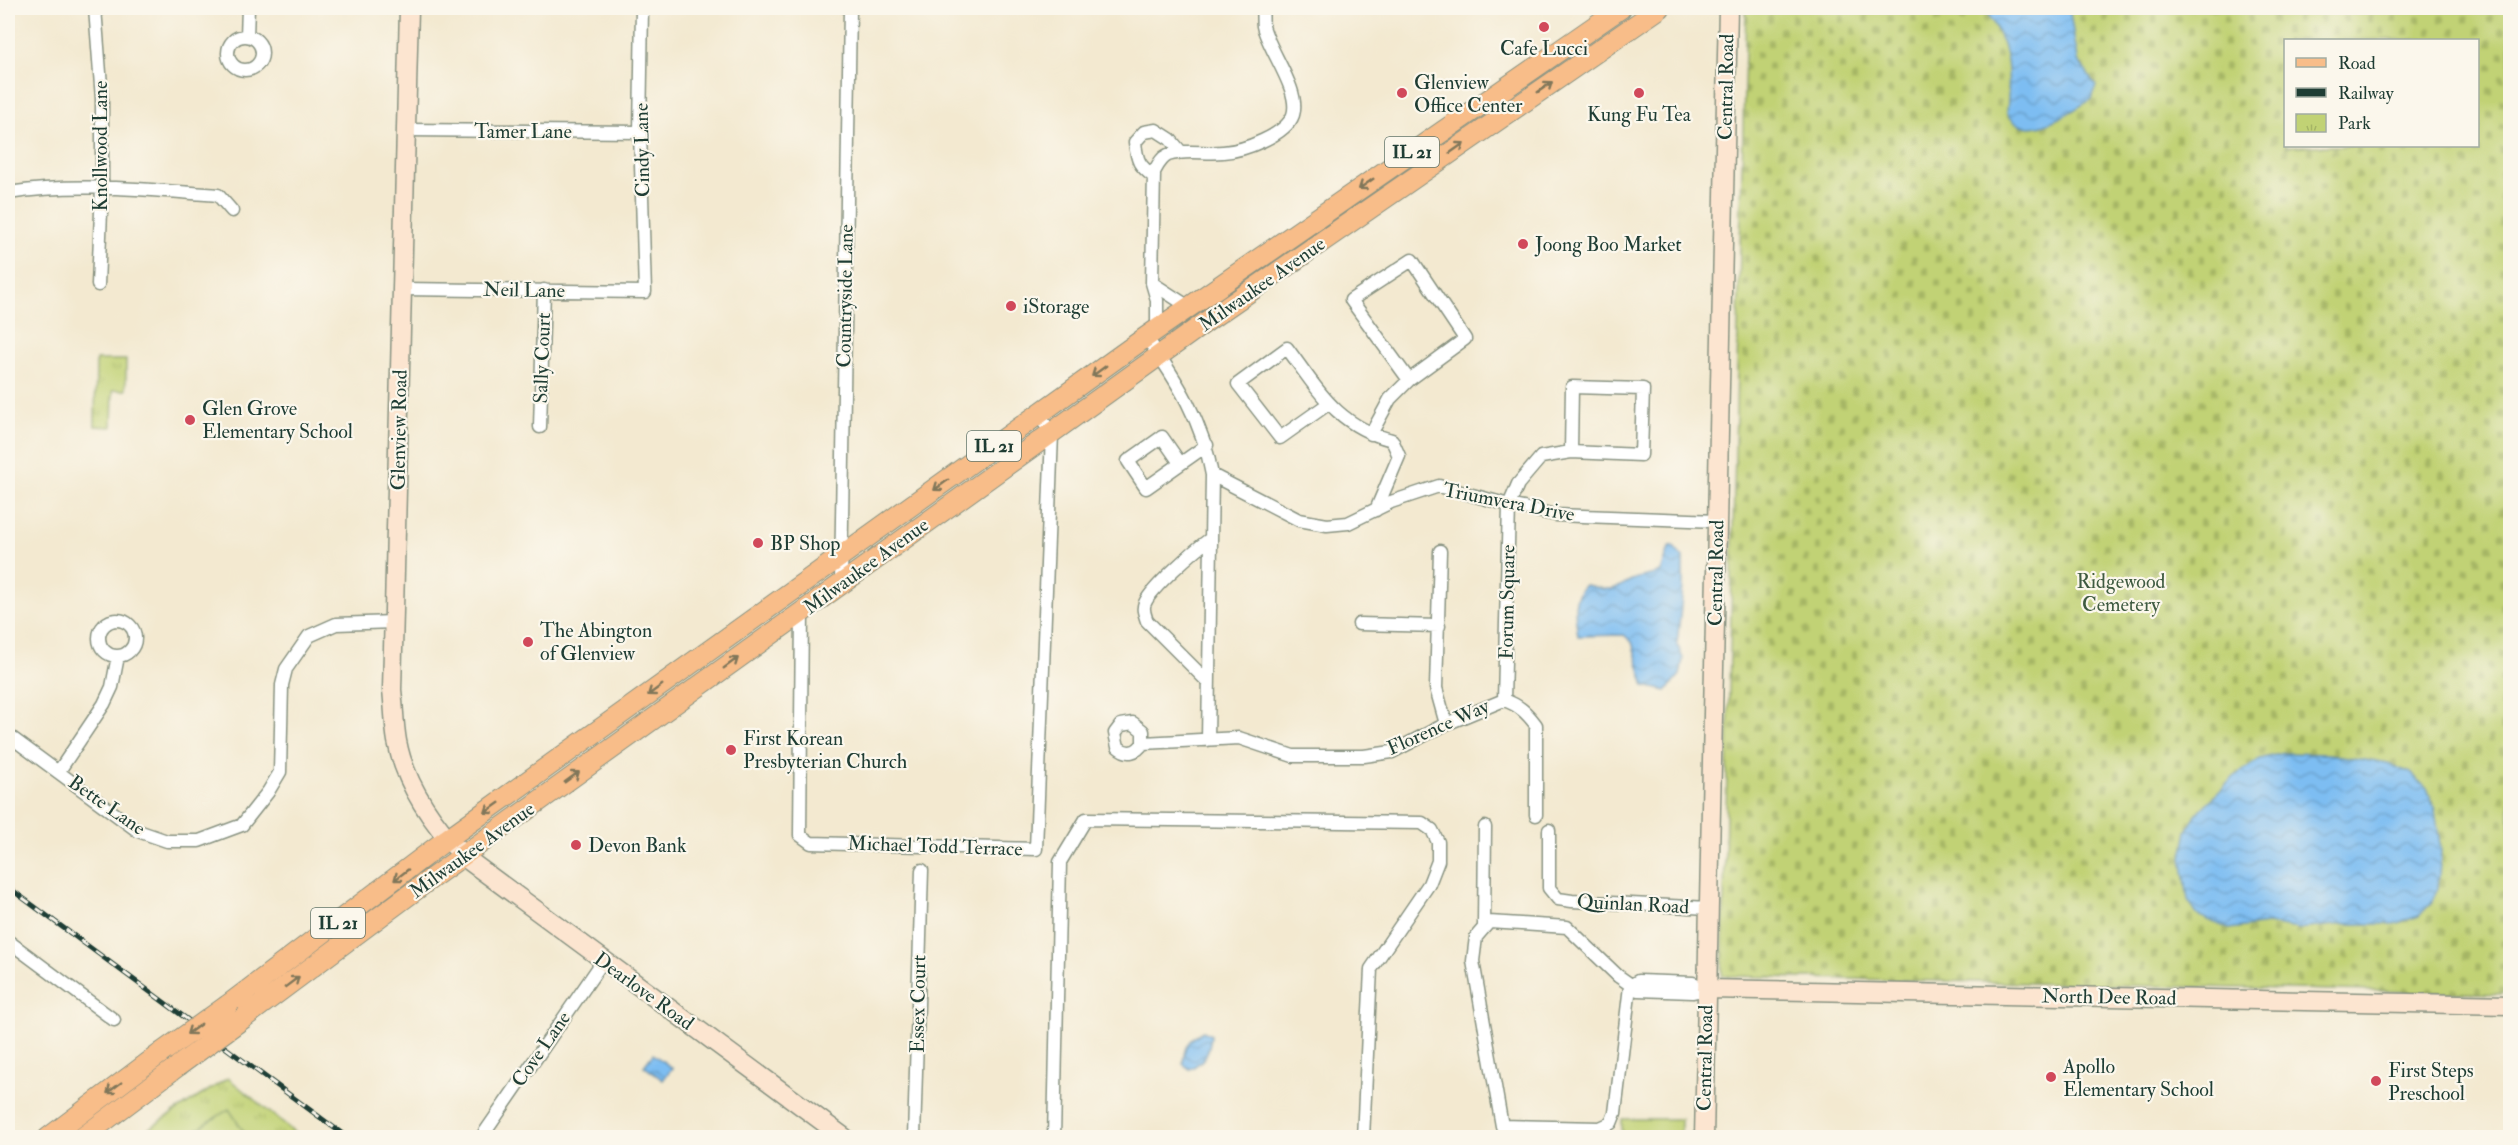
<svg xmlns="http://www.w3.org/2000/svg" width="2518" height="1145" viewBox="0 0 2518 1145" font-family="'IM FELL Double Pica',serif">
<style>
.cemetery{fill:url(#cemetery-stones);stroke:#708854;stroke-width:1.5;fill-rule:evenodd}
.park{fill:url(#park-tufts);stroke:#708854;stroke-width:1.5}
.garden{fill:#c1d274;stroke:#708854;stroke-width:1.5}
.water{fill:url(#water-waves);stroke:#4e7d93;stroke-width:1.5}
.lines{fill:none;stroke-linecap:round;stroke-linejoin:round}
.street-casing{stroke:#899382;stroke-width:15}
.secondary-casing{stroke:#899382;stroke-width:21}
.primary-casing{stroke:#899382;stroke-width:22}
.street{stroke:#fff;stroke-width:12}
.secondary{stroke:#fce5d0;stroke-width:18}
.primary{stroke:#f8bd89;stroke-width:20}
.rail-casing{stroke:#1f3d34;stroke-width:5}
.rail{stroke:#fbf7ec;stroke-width:3;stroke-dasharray:9;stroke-linecap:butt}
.primary-bridge-casing{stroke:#899382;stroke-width:22;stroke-linecap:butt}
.primary-bridge{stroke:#f8bd89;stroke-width:20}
.oneway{stroke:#81775a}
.poi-dot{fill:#d1495b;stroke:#fbf7ec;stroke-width:2}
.labels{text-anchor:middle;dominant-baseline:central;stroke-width:4.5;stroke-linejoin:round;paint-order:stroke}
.shield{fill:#fbf7ec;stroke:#61756b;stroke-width:1.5}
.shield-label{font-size:18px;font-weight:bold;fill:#1f3d34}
.poi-label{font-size:20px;fill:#1f3d34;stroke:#fbf7ec;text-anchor:start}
.street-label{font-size:20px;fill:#1f3d34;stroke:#fbf7ec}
.park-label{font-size:20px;fill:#3f5b41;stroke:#fbf7ec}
</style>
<defs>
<pattern id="cemetery-stones" width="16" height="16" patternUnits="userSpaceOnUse" patternTransform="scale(1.5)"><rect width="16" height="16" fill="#c1d274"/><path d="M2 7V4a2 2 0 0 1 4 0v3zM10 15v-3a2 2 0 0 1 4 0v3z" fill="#a5b565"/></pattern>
<pattern id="park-tufts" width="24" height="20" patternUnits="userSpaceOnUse" patternTransform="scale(1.5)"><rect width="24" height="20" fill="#c1d274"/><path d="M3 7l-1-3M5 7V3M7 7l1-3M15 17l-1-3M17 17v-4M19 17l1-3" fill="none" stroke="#a5b565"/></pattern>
<pattern id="water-waves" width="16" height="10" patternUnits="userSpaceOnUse" patternTransform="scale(1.5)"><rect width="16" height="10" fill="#7dbdf2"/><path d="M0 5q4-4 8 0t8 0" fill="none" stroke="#669bc5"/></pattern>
</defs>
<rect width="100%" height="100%" fill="#fbf7ec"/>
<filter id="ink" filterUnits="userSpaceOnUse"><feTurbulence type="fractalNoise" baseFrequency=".0167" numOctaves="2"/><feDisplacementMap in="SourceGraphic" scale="12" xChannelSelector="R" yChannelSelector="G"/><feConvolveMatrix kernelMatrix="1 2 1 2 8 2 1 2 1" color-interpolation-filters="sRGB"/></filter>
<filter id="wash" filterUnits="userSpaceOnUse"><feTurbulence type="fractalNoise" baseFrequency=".008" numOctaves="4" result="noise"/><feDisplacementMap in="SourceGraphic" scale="24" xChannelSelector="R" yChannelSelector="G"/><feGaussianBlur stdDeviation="1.35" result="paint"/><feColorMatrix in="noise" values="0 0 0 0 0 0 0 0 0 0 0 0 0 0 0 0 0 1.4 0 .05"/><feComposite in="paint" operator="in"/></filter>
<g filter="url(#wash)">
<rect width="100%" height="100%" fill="#f3e9d0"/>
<path class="cemetery" d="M1746,8H2510V988L2502,994L1722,976ZM2286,40H2478V146H2286Z"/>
<path class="park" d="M96,360H126V390H113L112,427L95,426Z
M228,1078L300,1137L134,1138Z"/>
<path class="garden" d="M229,1109L247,1137H185Z
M1622,1119H1681V1137H1622Z"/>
<path class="water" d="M1984,8H2069L2078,60L2096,86L2092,99C2071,111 2024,147 2007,112C2011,69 2009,44 1984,8Z
M1673,546L1683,558V587L1677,644L1683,659L1680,675L1666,691L1645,686L1632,642L1624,635L1578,636C1576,618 1570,599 1585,585C1593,586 1601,590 1609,589C1619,589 1624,583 1632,580C1641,576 1651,576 1661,572L1669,548Z
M2283,753L2329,754L2388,764L2411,773L2427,789L2435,810L2441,851L2438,888L2431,903L2419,916L2394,924H2344L2299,929L2267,924L2229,929L2197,915L2188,900L2182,857L2187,831L2196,814L2236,775L2260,759Z
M1203,1031L1211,1035C1209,1053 1206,1060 1190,1069L1183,1064C1184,1046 1188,1040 1203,1031Z
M653,1054L672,1068L663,1080L644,1066Z"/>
</g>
<g filter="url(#ink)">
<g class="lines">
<g class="street-casing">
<path id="street" d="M95,8L102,99V187L98,285
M247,36L248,8
M228 53a17 17 0 1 1 34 0a17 17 0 1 1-34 0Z
M407,130L640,132
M1154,177C1139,165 1137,162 1135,142L1144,132L1156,130L1170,139L1181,152
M8,193C78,182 148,190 218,195L232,211
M1152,283L1189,307
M402,289L645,292L640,132L642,8
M1157,329V300L1152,283L1154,172C1158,165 1161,158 1168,155C1186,149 1205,154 1223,152C1243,151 1286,135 1293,115C1301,91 1269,51 1263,26C1262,20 1263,13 1262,8
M1146,337C1177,380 1203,422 1212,475L1208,740
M1328,404L1280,438L1238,384L1287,348C1319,391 1337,426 1392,440L1399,456L1376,510
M540,427L544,290
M1371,434L1390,399L1409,380L1465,339L1412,260L1351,300L1409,380
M1180,463L1162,437L1128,461L1146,488L1207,445
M1212,475L1299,520L1327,525L1348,523L1391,502L1439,486L1509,505L1556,515L1717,521
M1440,551L1436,688L1446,724
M841,584L850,8
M802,612L800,835L811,843L1036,849L1052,434L1038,414
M99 638a18 18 0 1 1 36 0a18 18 0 1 1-36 0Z
M1359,624L1439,626
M1208,682L1147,621C1145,615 1142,609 1145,603C1151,588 1196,549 1210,539
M1504,700L1509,505L1518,484L1541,457L1571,452L1641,455L1643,389L1572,387L1571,452
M8,735L138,831L167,841H199L242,825L268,792L280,772L282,685L286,669L309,636L336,624L394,622
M1143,743V731L1133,723L1121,725L1115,733L1118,747C1127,755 1137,753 1143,743L1239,738L1293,756H1364L1392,752L1446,724L1504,700C1519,705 1527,713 1536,725V815
M59,771L104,704L112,687L118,656
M1549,830V888L1558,899L1572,901L1709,908
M1484,925L1485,827
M8,941L114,1020
M1707,989L1693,992L1638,990L1618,976L1567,927L1489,922L1476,937L1473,961L1502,1126L1600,1128L1611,1123L1615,1113L1630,986L1638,981L1693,983L1707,989
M481,1138L603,961
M914,1138L922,870
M1054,1138L1060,862L1086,819L1422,823L1432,830L1438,842V861L1429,884L1371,969L1363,1138"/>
</g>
<g class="secondary-casing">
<path id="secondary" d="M409,8L392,690C394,707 394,724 397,741C405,785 434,825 464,857L845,1138
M1707,989L2510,1005
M1704,1138L1728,8"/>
</g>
<g class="primary-casing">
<path id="primary" d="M228,1005L447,839L1146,337L1621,8
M245,1017L425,883L1210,319L1660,8
M48,1138L161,1053
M82,1138L178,1066"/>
</g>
<use href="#street" class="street"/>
<use href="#secondary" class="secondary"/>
<use href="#primary" class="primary"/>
<g class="rail-casing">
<path id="rail" d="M8,887L348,1138"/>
</g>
<use href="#rail" class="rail"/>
<g class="primary-bridge-casing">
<path id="primary-bridge" d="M161,1053L228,1005
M178,1066L245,1017"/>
</g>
<use href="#primary-bridge" class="primary-bridge"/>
</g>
<defs><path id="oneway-shaft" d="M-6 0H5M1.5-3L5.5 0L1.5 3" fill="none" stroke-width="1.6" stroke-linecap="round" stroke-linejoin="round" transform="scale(1.5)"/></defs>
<g class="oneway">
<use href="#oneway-shaft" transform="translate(1545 87) rotate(-35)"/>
<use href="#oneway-shaft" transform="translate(1457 148) rotate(-35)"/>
<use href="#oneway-shaft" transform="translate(1366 184) rotate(145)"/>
<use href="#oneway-shaft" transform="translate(1099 371) rotate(144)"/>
<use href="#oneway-shaft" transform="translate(941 485) rotate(144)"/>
<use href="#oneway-shaft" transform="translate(731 663) rotate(-36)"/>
<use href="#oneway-shaft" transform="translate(655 690) rotate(144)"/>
<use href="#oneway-shaft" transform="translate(572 777) rotate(-36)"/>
<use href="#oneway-shaft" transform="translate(492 808) rotate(145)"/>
<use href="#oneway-shaft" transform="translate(401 875) rotate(142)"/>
<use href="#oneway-shaft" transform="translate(292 982) rotate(-37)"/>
<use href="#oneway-shaft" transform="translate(194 1029) rotate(144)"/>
<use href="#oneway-shaft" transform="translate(114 1088) rotate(143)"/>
</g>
</g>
<g class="poi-dot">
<circle cx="1544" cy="27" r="6"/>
<circle cx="1402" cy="93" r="6"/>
<circle cx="1639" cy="93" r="6"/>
<circle cx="1523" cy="244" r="6"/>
<circle cx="1011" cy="306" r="6"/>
<circle cx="190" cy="420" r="6"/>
<circle cx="758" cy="543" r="6"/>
<circle cx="528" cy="642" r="6"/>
<circle cx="731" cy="750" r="6"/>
<circle cx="576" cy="845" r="6"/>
<circle cx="2051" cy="1077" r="6"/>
<circle cx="2376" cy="1081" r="6"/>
</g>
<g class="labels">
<g class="shield">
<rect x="1385" y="137" width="54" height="30" rx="4.5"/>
<rect x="967" y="431" width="54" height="30" rx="4.5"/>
<rect x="311" y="908" width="54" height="30" rx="4.5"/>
</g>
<g class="shield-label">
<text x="1412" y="152">IL 21</text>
<text x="994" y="446">IL 21</text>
<text x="338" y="923">IL 21</text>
</g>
<g class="poi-label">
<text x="1544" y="48" text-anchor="middle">Cafe Lucci</text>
<text x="1414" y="82">Glenview<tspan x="1414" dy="23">Office Center</tspan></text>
<text x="1639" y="114" text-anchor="middle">Kung Fu Tea</text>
<text x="1535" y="244">Joong Boo Market</text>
<text x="1023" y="306">iStorage</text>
<text x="202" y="408">Glen Grove<tspan x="202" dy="23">Elementary School</tspan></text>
<text x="770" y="543">BP Shop</text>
<text x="540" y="630">The Abington<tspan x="540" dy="23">of Glenview</tspan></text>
<text x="743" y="738">First Korean<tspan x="743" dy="23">Presbyterian Church</tspan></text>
<text x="588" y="845">Devon Bank</text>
<text x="2063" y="1066">Apollo<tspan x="2063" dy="23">Elementary School</tspan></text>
<text x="2388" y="1070">First Steps<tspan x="2388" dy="23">Preschool</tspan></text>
</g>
<g class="street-label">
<text transform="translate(1726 87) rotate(-89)">Central Road</text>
<text x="523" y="131">Tamer Lane</text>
<text transform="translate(100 146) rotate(-90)">Knollwood Lane</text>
<text transform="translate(642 150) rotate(-91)">Cindy Lane</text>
<text transform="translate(1262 284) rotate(-35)">Milwaukee Avenue</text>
<text transform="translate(524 290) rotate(1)">Neil Lane</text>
<text transform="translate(845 296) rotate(-89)">Countryside Lane</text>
<text transform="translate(542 358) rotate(-88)">Sally Court</text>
<text transform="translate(399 430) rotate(-89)">Glenview Road</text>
<text transform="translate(1509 502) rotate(11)">Triumvera Drive</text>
<text transform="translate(866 566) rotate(-36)">Milwaukee Avenue</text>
<text transform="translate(1716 573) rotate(-89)">Central Road</text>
<text transform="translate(1507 602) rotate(-89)">Forum Square</text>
<text transform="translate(1438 727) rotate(-24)">Florence Way</text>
<text transform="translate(107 805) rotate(35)">Bette Lane</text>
<text transform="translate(935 846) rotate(2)">Michael Todd Terrace</text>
<text transform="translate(472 850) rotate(-36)">Milwaukee Avenue</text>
<text transform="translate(1633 904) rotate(3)">Quinlan Road</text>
<text transform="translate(644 991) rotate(36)">Dearlove Road</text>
<text transform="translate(2109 997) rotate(1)">North Dee Road</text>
<text transform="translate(918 1004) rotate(-89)">Essex Court</text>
<text transform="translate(541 1049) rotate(-55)">Cove Lane</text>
<text transform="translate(1705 1058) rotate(-89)">Central Road</text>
</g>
<g class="park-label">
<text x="2121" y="581">Ridgewood<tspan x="2121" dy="23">Cemetery</tspan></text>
</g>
</g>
<rect width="2518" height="1145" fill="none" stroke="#fbf7ec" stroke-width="30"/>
<rect x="2284" y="39" width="195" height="108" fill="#fbf7ec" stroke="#a3ada2" stroke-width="1.5"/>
<rect x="2296" y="58" width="30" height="9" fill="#f8bd89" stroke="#a3ada2" stroke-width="1.5"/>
<text x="2338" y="69" font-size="18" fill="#1f3d34">Road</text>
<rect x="2296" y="88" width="30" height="9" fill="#1f3d34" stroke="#a3ada2" stroke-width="1.5"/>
<text x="2338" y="99" font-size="18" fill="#1f3d34">Railway</text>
<rect x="2296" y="114" width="30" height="18" fill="url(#park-tufts)" stroke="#a3ada2" stroke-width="1.5"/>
<text x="2338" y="129" font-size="18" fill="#1f3d34">Park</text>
</svg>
